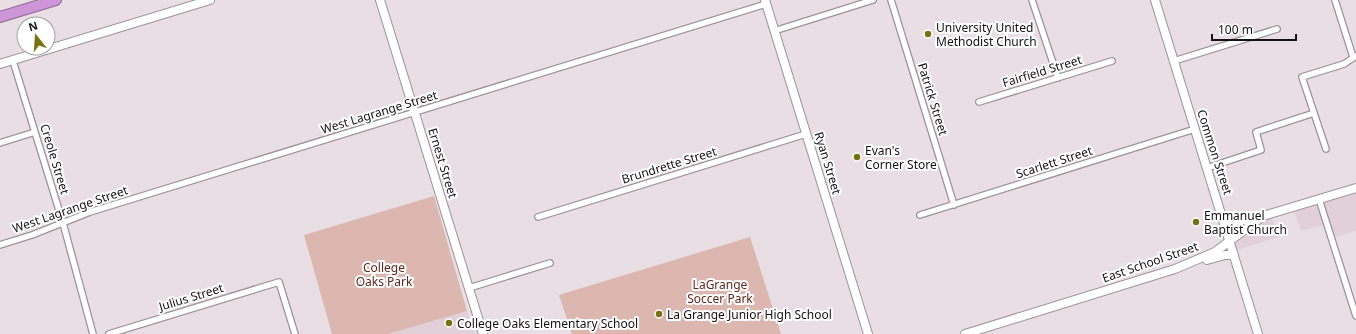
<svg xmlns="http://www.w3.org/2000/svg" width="1356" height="334" viewBox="0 0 1356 334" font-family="'Noto Sans',sans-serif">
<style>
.built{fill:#e2d0d9}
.green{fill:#dbb7af}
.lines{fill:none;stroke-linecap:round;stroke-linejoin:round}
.street-casing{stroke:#9c9297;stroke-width:8}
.secondary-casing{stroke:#9c9297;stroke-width:10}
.highway-casing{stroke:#8d6794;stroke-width:12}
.street{stroke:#fff;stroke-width:5.5}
.secondary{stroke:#fff;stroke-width:8}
.highway{stroke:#ce96d9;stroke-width:10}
.poi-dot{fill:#777112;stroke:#fff;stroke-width:1.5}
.labels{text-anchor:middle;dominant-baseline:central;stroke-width:4;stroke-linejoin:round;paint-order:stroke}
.poi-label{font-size:12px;fill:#151113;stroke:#fff;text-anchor:start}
.street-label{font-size:12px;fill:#151113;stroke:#fff}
.park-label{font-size:12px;fill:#5f271c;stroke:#fff}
</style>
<rect width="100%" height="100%" fill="#e9dee4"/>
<path class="built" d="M1356,191V231L1328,239L1323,225L1301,231L1294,210Z
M1272,217L1278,237L1237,250L1231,230Z
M467,311L475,334H388Z"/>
<path class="green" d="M434,196L467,311L388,334H332L304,235Z
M750,237L781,334H572L559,295Z"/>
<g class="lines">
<g class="street-casing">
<path id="street" d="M891,0L954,205
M1032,0L1058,78
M1335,0L1353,57
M774,31L873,0
M13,61L63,223L93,334
M1174,61L1277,29
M979,102L1112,61
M0,143L35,132
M1326,149L1302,77L1344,64L1356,56
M1207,168L1261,150L1256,132L1314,113
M1319,199L1356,316
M920,215L1195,129
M538,217L806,134
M0,245L32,235L90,212L766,4
M469,288L550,263
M109,334L279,282L295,334"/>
</g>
<g class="secondary-casing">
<path id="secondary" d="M380,0L483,334
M765,0L868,334
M1155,0L1258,334
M0,64L210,0
M1225,221L1234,222L1260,217
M1207,260L1225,255H1234
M965,334L1175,269L1215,252L1263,216L1356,188"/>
</g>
<g class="highway-casing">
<path id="highway" d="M0,17L56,0"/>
</g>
<use href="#street" class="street"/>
<use href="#secondary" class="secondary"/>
<use href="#highway" class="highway"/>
</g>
<g class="poi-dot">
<circle cx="928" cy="34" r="4"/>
<circle cx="857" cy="157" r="4"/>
<circle cx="1196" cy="222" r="4"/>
<circle cx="659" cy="314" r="4"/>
<circle cx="449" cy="323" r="4"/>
</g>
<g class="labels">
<g class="poi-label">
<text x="936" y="27">University United<tspan x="936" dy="14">Methodist Church</tspan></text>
<text x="865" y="150">Evan's<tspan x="865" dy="14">Corner Store</tspan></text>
<text x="1204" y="215">Emmanuel<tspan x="1204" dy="14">Baptist Church</tspan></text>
<text x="667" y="314">La Grange Junior High School</text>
<text x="457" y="323">College Oaks Elementary School</text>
</g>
<g class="street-label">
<text transform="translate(1042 71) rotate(-17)">Fairfield Street</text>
<text transform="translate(933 99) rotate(73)">Patrick Street</text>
<text transform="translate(379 112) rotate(-17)">West Lagrange Street</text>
<text transform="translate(1215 152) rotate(72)">Common Street</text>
<text transform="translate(55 159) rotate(73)">Creole Street</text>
<text transform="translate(1054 162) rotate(-18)">Scarlett Street</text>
<text transform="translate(443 163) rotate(73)">Ernest Street</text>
<text transform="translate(828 163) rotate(73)">Ryan Street</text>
<text transform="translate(669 165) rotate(-17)">Brundrette Street</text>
<text transform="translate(70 209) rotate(-19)">West Lagrange Street</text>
<text transform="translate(1150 262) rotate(-19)">East School Street</text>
<text transform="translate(191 297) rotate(-17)">Julius Street</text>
</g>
<g class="park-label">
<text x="384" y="267">College<tspan x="384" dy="14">Oaks Park</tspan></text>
<text x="720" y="284">LaGrange<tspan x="720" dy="14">Soccer Park</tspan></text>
</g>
</g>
<g transform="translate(36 36) rotate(343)"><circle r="19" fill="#ffffff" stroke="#a1a0a1"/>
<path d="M0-3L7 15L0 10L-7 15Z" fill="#777112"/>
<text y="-6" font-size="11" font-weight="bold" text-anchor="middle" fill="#151113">N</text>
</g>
<path d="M1212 34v6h84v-6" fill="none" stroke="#151113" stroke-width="2"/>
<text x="1218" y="34" font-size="12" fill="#151113" stroke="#ffffff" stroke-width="3" paint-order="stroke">100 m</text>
</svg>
